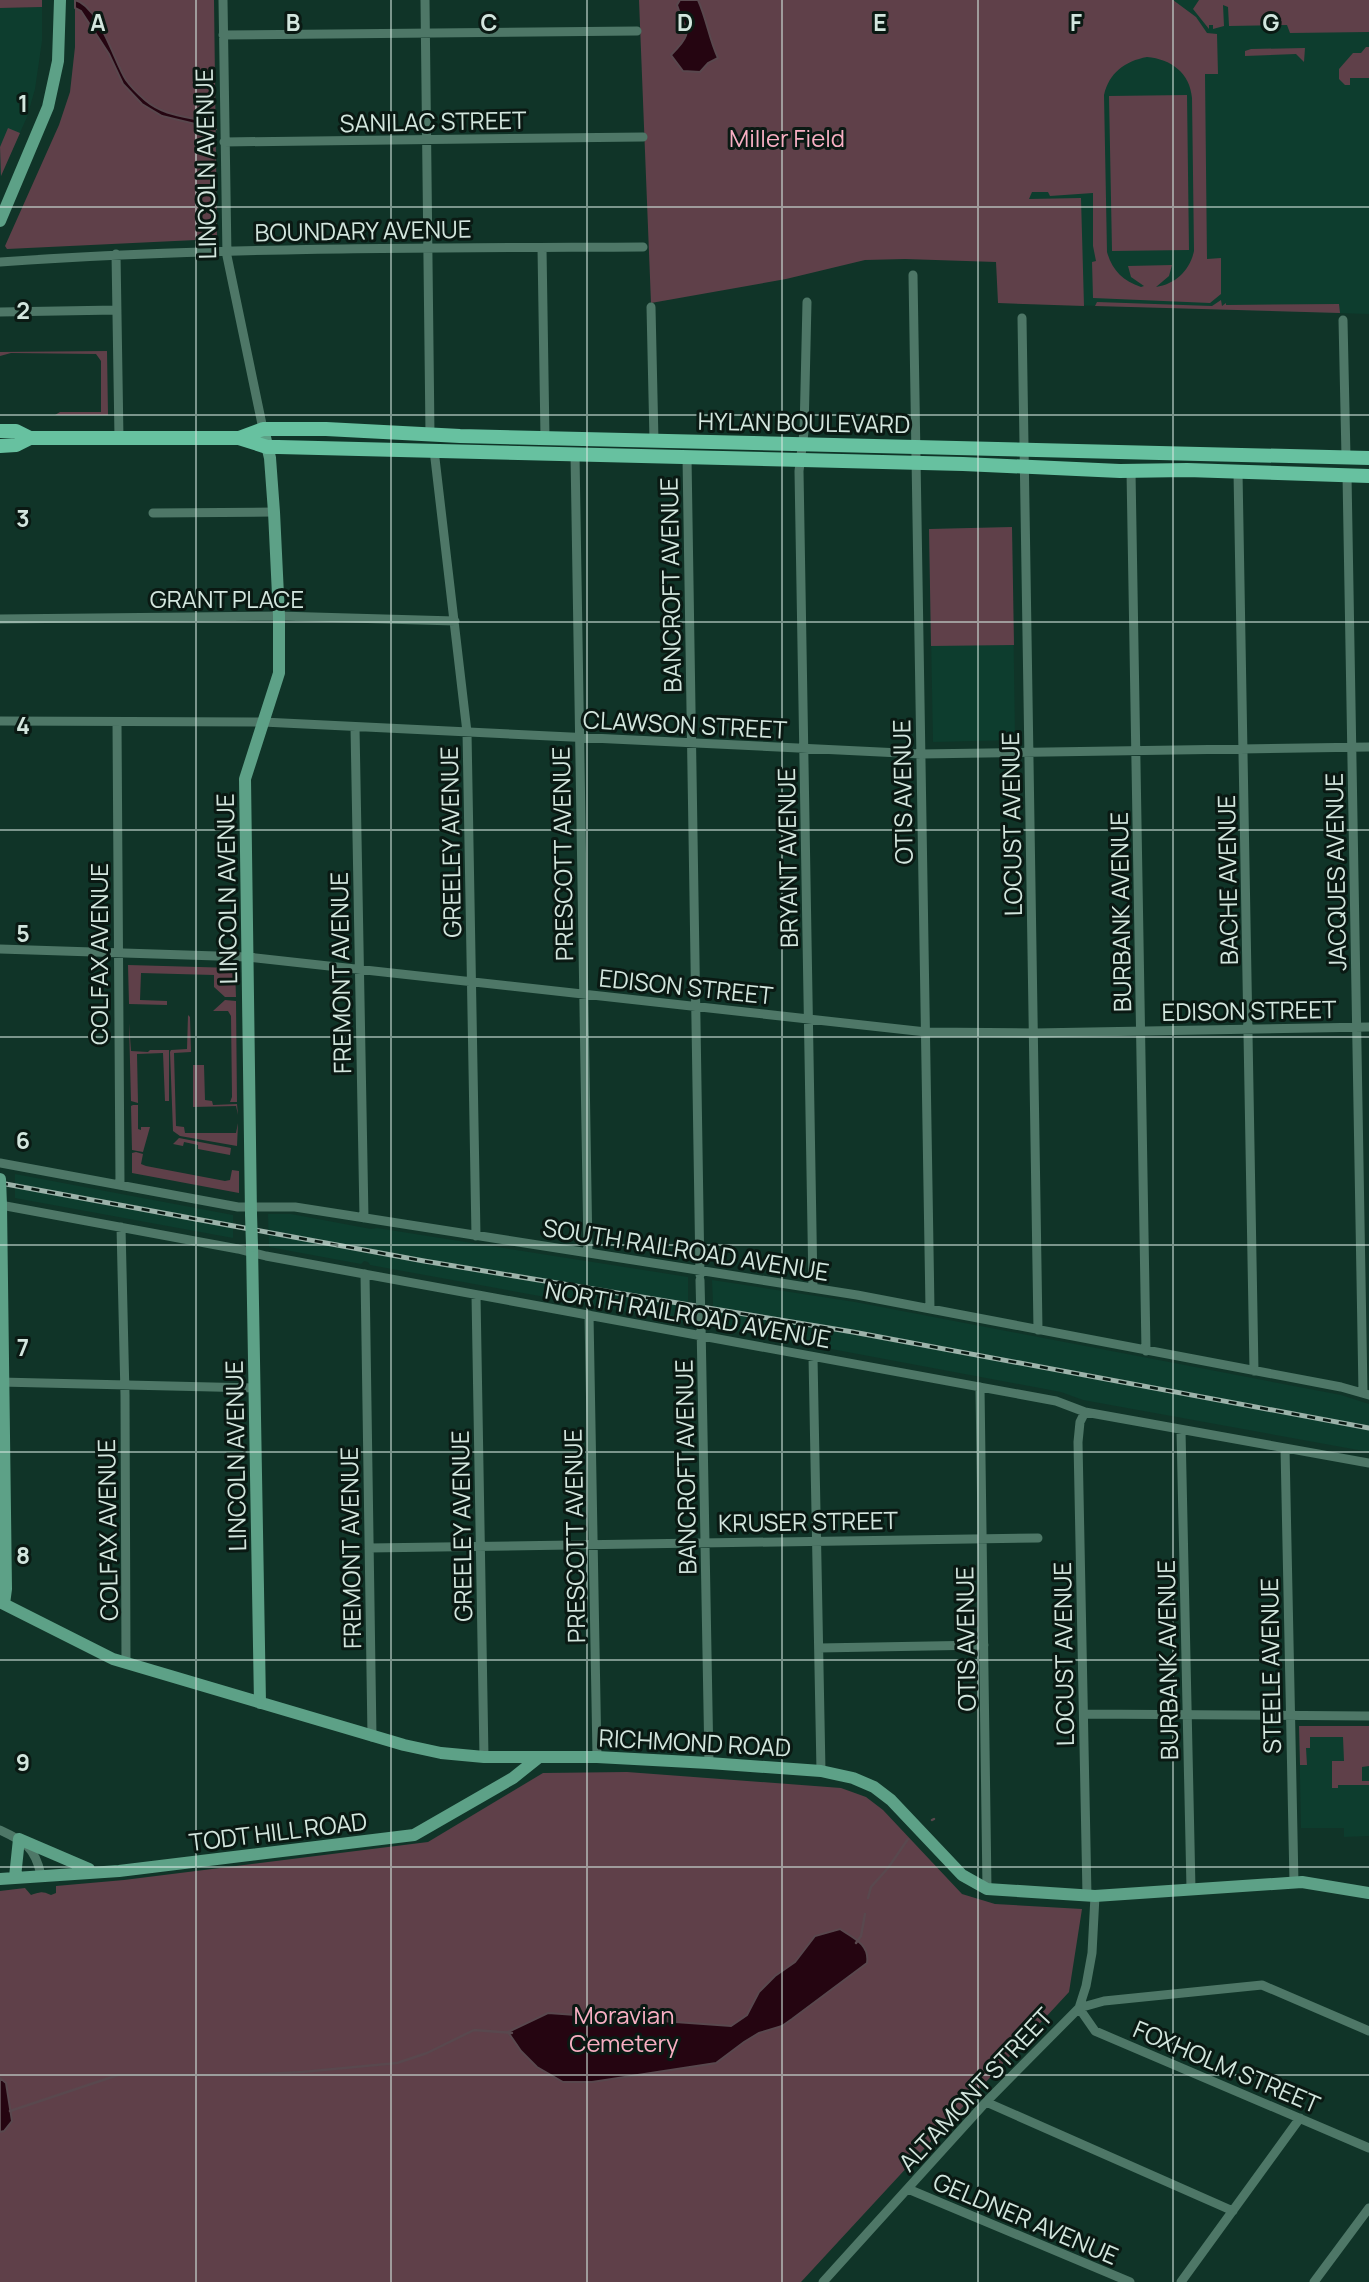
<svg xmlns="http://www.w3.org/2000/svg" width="1369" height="2282" viewBox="0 0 1369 2282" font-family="Manrope,sans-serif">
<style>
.built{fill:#0d3d2e}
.green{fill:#5f4049;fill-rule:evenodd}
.water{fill:#250511;stroke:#59484e;stroke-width:2}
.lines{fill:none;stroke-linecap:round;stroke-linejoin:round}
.stream{stroke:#59484e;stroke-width:2.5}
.street{stroke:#4e7767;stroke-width:9}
.secondary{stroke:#5da187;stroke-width:12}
.primary{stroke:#67c1a0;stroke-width:14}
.rail-casing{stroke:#9cb3aa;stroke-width:5}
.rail{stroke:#0a1913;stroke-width:2.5;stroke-dasharray:8;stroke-linecap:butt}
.street-bridge{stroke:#4e7767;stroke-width:9}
.secondary-bridge{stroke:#5da187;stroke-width:12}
.grid{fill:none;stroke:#d3e6de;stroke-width:2;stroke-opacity:0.55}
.labels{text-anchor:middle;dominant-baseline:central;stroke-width:6;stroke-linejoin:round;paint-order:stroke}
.street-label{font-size:24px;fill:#d3e6de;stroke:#0a1913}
.park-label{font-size:24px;fill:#f8afc3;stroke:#0a1913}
.grid-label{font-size:23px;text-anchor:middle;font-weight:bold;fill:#d3e6de;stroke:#0a1913;stroke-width:6;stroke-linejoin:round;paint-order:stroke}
</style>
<rect width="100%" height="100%" fill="#103428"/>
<path class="built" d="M936,0H1210L1369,23V314L998,303L996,252Z
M42,7V41L35,89L27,117L0,177V8Z
M1012,527L1015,740L933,742L929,529Z
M15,1174L233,1215V1238L15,1198Z
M268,1214H291L371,1229L377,1228L688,1277V1323L370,1265L368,1262L364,1261L361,1264L269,1247Z
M712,1280L855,1302L1341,1395L1369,1404V1452L1083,1400L1061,1392L714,1327Z
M1299,1726H1369V1836L1344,1837V1828H1301Z"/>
<path class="green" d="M0,0H42V7L0,8Z
M75,0H214L217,239L7,249L5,246L59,125L70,92L75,47Z
M639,0H1173L1196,17L1207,33L1217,34L1218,74H1205L1207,259L1221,258V294L1210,303L1093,298L1092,262L1096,261L1093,246V193L1050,196L1048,192H1032L1029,199L1081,198L1084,306L998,303L996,262L905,259L865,260L786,279L651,303ZM1147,57C1171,59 1190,73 1192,98L1194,251C1190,270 1176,284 1156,287L1169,276L1172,265L1128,266L1131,277L1144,286L1141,287C1123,281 1112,270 1107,252L1104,95C1109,73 1125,61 1147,57Z
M1199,0H1369V32L1290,33L1287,25L1229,26L1228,7L1223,5L1224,26L1213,29V25H1209V29L1193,9Z
M1366,47H1369V78H1350V85H1345L1339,79V69L1353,53H1361Z
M1305,48L1304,62L1296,54L1245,56V51L1251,49Z
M1187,95L1189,250L1112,251L1109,96Z
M8,128L20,133L1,176L0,147Z
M1221,300L1222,306L1226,303V305L1339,304L1340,313L1095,306L1097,302L1212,306Z
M107,351L108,415H55L60,412H101V361L96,354L11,353L0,356V352Z
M1012,527L1014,645L931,646L929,529Z
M128,965L235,968L236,997H225L214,987V975L141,973L140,1000L167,1001V1005L129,1004Z
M225,1000L236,1001L237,1102H230L232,1097L231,1016L228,1011H213Z
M188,1015L190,1017L191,1052L174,1053L176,1126L184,1127L185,1133H236L238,1123L237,1146L180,1136L173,1131L170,1052L171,1050L187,1049Z
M129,1023L131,1051L148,1052L150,1050H169V1101H165L163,1053L137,1054L138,1103L131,1101Z
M193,1065H204L205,1100L212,1101L213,1105L237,1104L238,1115L236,1106L193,1107Z
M133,1105H138V1129L141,1130V1127H150L143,1152L132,1150L131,1106Z
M179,1138L231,1148L230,1155L198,1149V1145L184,1142L183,1146L173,1144Z
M136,1152L143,1154L141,1164L146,1166L225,1181L230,1180L232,1170L239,1171V1193L132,1173V1153Z
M1299,1726H1369V1766L1362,1767V1781H1369V1785H1338V1788H1332V1761H1344L1343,1737H1310V1748H1306L1307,1765H1300Z
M627,1772L841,1788L866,1797L883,1810L962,1894L995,1904L1082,1909L1069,1992L801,2282H0V1891L25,1888L31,1895C42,1892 41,1891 51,1895L56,1893V1886L124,1880L428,1842L543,1773Z"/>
<path class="water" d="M75,0C99,6 114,61 126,80C131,87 138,94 145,100C166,118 191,116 215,124L216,129L162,116L142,104L123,84L109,54L81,11L75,8Z
M680,0H698C707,20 709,39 718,58L708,63L700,72L683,71L671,55C695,31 686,33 677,5Z
M840,1929C854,1938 870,1945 867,1963L792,2019L782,2026L759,2033L744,2042L716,2063L592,2082H563L537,2067L521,2051L508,2032L548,2013L731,2026L747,2015L759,1992L775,1976L795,1962L815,1936Z
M0,2078L6,2083L12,2121L4,2131L0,2132Z"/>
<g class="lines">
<path class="stream" d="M932,1820L934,1819
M868,1898L871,1887L888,1868L908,1839
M856,1943L861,1936L865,1914
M10,2111L118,2075H248L302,2072L397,2063L427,2053L474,2030L512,2033"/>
<path class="street" d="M223,0L227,256L263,429
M425,0L430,435
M223,35L637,31
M224,142L643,137
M542,248L545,438
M116,254L119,438
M0,262C214,247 429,248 643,247
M913,275L930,1309
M807,302L804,432L799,471L813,1288
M651,307L654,441
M0,312L117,310
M1022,318L1038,1330
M1343,320L1346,457
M434,450L467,732L476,1236
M575,454L588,1253
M687,457L700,1275
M1131,471L1146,1351
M1238,472L1254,1371
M1347,475L1363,1393
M153,513L274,512
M0,619L279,616L455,621
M0,721L263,722L921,754L1369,747
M117,722L120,1185
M355,727L364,1218
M0,949L248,957L926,1032L1034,1033L1369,1027
M0,1163L238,1207H295L857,1295L1341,1387L1369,1395
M0,1205L238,1249L266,1256L1056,1401L1085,1412L1369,1463
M121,1227L125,1395L126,1663
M365,1274L372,1737
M476,1295L484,1757
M589,1315L597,1757
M701,1323L709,1763
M813,1357L821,1771
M0,1382L255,1388
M980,1387L987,1889
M1085,1412L1080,1422L1078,1442L1087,1896
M1181,1430L1191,1889
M1285,1448L1294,1883
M369,1548L1038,1538
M819,1648L984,1645
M1084,1714L1369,1716
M0,1830C24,1841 35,1847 41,1875
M1369,2031L1262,1985L1104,2001L1079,2008L1095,2031L1369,2148
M986,2102L1233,2211
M908,2189L1130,2282
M823,2282L986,2102L1079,2008L1086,1986L1092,1953L1095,1896
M1181,2282L1300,2118
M1314,2282L1369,2208"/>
<path class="secondary" d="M0,221L48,107L58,61L60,0
M1,1205L6,1589L4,1604
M251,1214L245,779L279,673V616L274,512L270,458L263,429
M252,1246L260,1703
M0,1602L113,1659L404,1745L441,1753L484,1757H597L709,1763L821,1771L853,1778L874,1787L891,1800L962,1875L987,1889L1095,1896L1302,1882L1369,1893
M15,1877L19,1839L89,1869
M0,1879L119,1871L414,1835L513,1778L538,1758"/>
<path class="primary" d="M0,431H16L30,438
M239,438L263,429H326L460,436L1369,458
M0,446L16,445L30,438H239L267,447H278L963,464L1120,471L1187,470L1369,476"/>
<g class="rail-casing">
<path id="rail" d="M0,1183L424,1261L853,1332L1369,1428"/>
</g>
<use href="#rail" class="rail"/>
<path class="street-bridge" d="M700,1280L701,1323"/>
<path class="secondary-bridge" d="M0,1179L1,1205
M251,1214L252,1246"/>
</g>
<path class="grid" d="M196,0V2282M391,0V2282M587,0V2282M782,0V2282M978,0V2282M1173,0V2282M0,207H1369M0,415H1369M0,622H1369M0,830H1369M0,1037H1369M0,1245H1369M0,1452H1369M0,1660H1369M0,1867H1369M0,2075H1369"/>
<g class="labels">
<g class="street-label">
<text transform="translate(433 121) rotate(-1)">SANILAC STREET</text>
<text transform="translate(205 164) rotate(-91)">LINCOLN AVENUE</text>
<text transform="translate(363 230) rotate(-1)">BOUNDARY AVENUE</text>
<text transform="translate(804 422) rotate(1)">HYLAN BOULEVARD</text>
<text transform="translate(670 585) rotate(-91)">BANCROFT AVENUE</text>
<text x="227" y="598">GRANT PLACE</text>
<text transform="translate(685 724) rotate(3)">CLAWSON STREET</text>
<text transform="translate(902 792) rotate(-91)">OTIS AVENUE</text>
<text transform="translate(1011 824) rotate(-91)">LOCUST AVENUE</text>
<text transform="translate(450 842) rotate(-91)">GREELEY AVENUE</text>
<text transform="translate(562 854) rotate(-91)">PRESCOTT AVENUE</text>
<text transform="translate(787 858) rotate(-91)">BRYANT AVENUE</text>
<text transform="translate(1335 872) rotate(-91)">JACQUES AVENUE</text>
<text transform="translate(1227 880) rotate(-91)">BACHE AVENUE</text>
<text transform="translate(226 889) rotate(-91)">LINCOLN AVENUE</text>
<text transform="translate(1120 912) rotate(-91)">BURBANK AVENUE</text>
<text transform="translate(98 954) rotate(-90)">COLFAX AVENUE</text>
<text transform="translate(340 973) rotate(-91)">FREMONT AVENUE</text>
<text transform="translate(686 986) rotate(6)">EDISON STREET</text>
<text transform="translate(1249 1010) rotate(-1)">EDISON STREET</text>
<text transform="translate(686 1249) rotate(9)">SOUTH RAILROAD AVENUE</text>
<text transform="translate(688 1314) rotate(10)">NORTH RAILROAD AVENUE</text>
<text transform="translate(235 1456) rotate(-91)">LINCOLN AVENUE</text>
<text transform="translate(685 1467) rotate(-91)">BANCROFT AVENUE</text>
<text transform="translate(808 1521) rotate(-1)">KRUSER STREET</text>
<text transform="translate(461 1526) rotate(-91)">GREELEY AVENUE</text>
<text transform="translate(107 1530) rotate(-91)">COLFAX AVENUE</text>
<text transform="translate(574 1536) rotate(-91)">PRESCOTT AVENUE</text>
<text transform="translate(350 1548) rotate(-91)">FREMONT AVENUE</text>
<text transform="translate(965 1639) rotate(-91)">OTIS AVENUE</text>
<text transform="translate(1063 1654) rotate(-91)">LOCUST AVENUE</text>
<text transform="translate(1167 1660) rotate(-91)">BURBANK AVENUE</text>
<text transform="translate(1270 1666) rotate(-91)">STEELE AVENUE</text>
<text transform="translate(695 1742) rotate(3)">RICHMOND ROAD</text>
<text transform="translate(278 1831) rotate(-7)">TODT HILL ROAD</text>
<text transform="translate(1227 2066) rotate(23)">FOXHOLM STREET</text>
<text transform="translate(975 2089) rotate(-47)">ALTAMONT STREET</text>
<text transform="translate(1026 2218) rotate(23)">GELDNER AVENUE</text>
</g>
<g class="park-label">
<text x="787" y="137">Miller Field</text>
<text x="624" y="2014">Moravian<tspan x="624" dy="28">Cemetery</tspan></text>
</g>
</g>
<g class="grid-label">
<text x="98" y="31">A</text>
<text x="293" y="31">B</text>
<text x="489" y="31">C</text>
<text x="685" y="31">D</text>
<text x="880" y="31">E</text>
<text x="1076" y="31">F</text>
<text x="1271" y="31">G</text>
<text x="23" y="112">1</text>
<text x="23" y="319">2</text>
<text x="23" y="527">3</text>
<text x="23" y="734">4</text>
<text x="23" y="942">5</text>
<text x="23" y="1149">6</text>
<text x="23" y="1356">7</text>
<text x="23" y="1564">8</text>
<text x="23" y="1771">9</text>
</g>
</svg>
